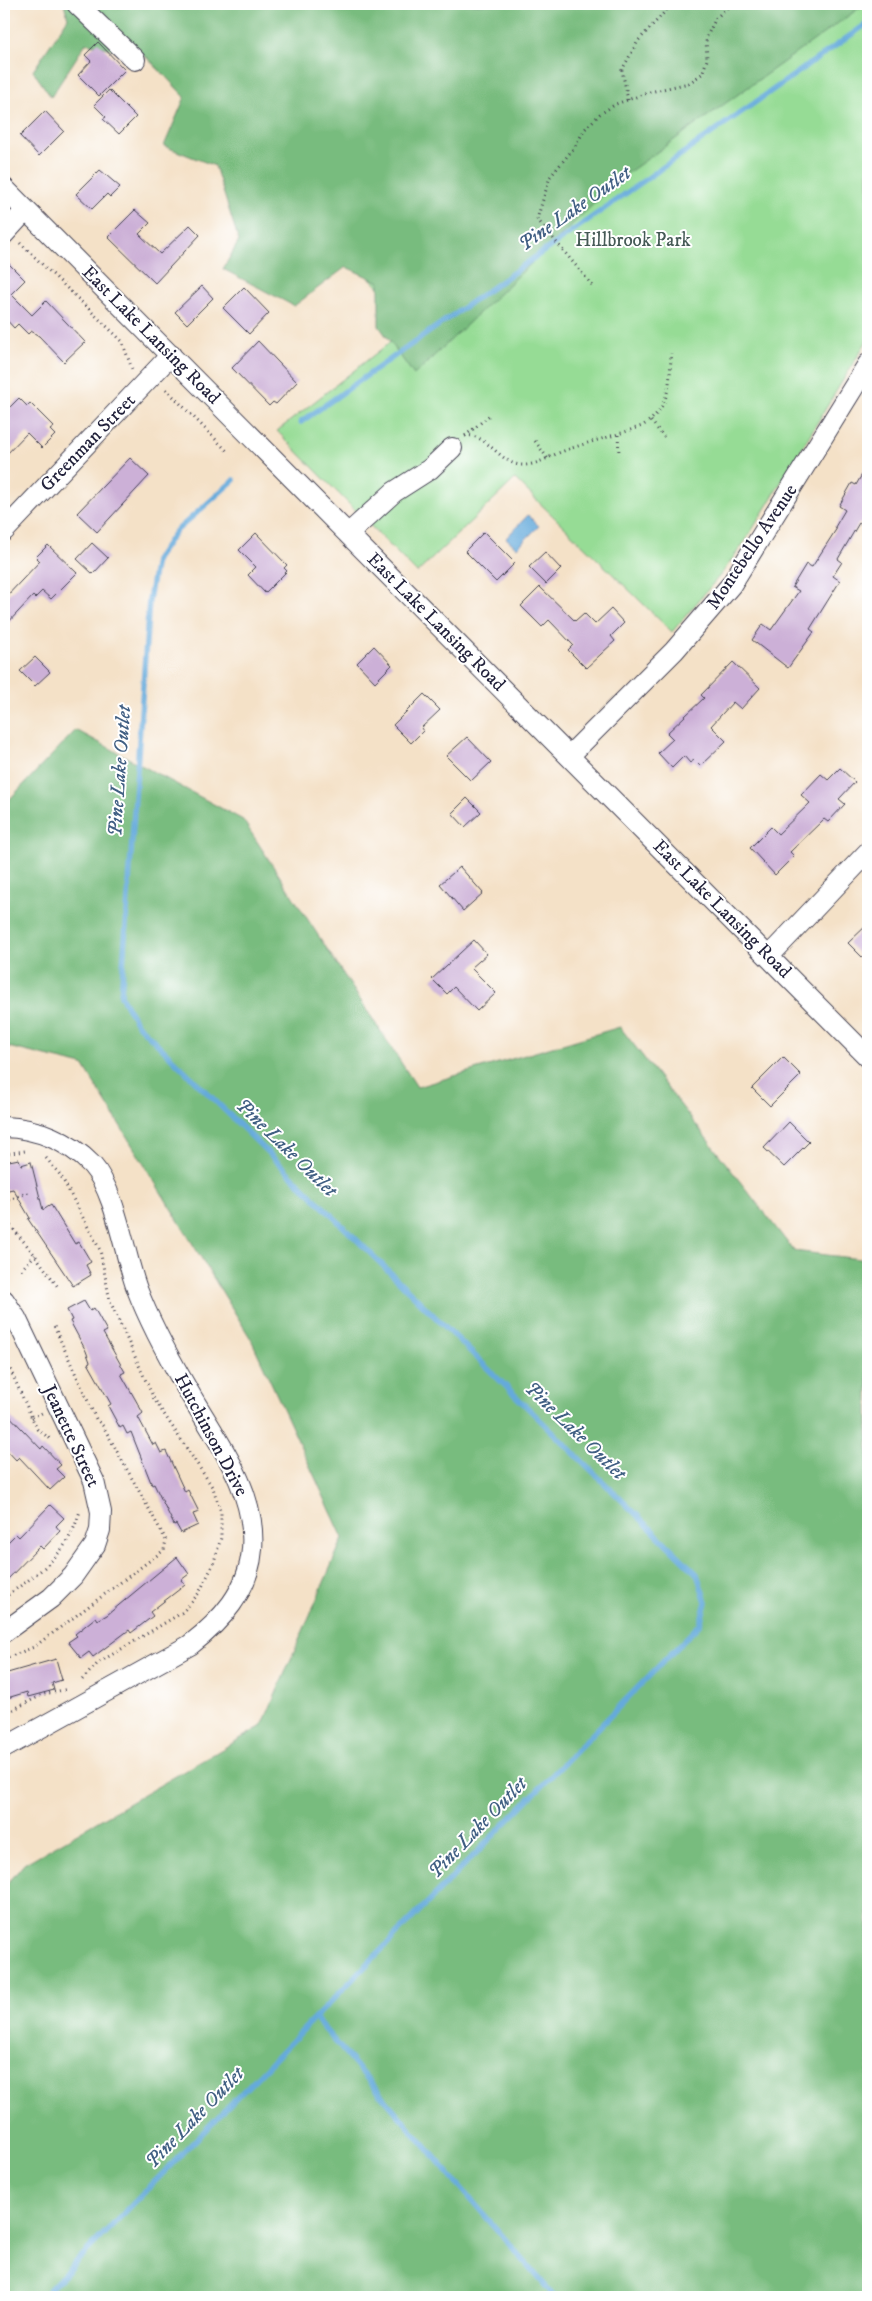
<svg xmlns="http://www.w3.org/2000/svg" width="872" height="2301" viewBox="0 0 872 2301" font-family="'IM FELL DW Pica',serif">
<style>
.green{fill:#96dc95;stroke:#5c7f68}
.forest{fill:#78bc7e;stroke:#4d6f5c}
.water{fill:#65aadb;stroke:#44668b}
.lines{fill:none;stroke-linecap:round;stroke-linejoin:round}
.stream{stroke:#65aadb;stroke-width:5.5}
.building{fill:#ccb0d7}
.minor-casing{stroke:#423f50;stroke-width:22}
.path{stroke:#423f50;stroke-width:3;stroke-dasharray:1 4;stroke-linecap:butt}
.minor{stroke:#fff;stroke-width:20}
.labels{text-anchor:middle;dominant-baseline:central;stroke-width:4;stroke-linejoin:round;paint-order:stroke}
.park-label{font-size:19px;fill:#455a56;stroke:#fff}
.street-label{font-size:19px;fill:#22223b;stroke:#fff}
.water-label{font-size:20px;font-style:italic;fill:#405f83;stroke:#fff}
</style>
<rect width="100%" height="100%" fill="#fff"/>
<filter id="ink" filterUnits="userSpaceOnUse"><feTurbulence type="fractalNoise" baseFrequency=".02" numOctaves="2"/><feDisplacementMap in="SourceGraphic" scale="10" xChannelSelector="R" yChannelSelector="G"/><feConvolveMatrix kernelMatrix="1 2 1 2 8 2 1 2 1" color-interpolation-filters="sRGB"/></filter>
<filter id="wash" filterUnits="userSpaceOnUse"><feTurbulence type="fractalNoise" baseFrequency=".0096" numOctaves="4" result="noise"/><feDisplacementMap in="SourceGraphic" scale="20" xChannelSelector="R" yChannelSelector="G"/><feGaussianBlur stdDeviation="1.12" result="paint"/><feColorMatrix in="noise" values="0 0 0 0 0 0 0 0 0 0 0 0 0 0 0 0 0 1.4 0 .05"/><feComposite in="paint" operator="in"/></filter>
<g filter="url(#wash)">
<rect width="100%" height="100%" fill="#f4e1c7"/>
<path class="green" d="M92,4H868V339L746,540L722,573L672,632L515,479L417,573L277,431L412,325L382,290Z"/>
<path class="forest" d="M64,4H865L622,177L414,375L379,326V282L346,267L294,306L223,269L239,241L215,166L164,146L185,97L147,57L86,43L51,97L33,71L68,18Z
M76,730L243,820L417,1087L620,1027L794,1251L868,1260V2297H4V1888L24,1864L262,1726L343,1538L251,1339L83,1065L4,1046V805Z"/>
<path class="water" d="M528,515L539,526L517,548L506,538Z"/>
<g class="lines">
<path class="stream" d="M301,422L868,23
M315,2018L555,2297
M42,2297L700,1624L706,1602L697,1574L137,1024L121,996L149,600L156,560L175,532L234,480"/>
</g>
<g id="blocks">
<path class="building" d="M98,42L125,70L99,96L78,75L91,61L85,55Z
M109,90L136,117L119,134L103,119L106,117L94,105Z
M45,111L64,131L39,156L20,136Z
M100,170L120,187L110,197L107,194L92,209L76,194Z
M135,210L150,223L139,234L160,254L190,225L200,235L155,283L108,237Z
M4,259L25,280L11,294L32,315L46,301L85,342L64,362L39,336L31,331L28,334L18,324L14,328L4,317Z
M202,286L213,298L187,324L175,312Z
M244,287L269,313L249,334L223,308Z
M258,341L297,382L276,404L273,402L269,406L232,368Z
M19,398L27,406L30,403L54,427L50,430L55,435L42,448L27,433L4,457V413Z
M130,458L149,476L97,532L77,513Z
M868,464V529L859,523L838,559L842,562L833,576L840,581L810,629L814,632L788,668L752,640L763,624L771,630L799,591L792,587L806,564L812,567L837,528L835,527L845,510L839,506L852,483L856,485Z
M484,532L515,563L496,582L465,551Z
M256,533L287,565L284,568L287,571L265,593L248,575L256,567L239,550Z
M92,543L108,558L93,574L77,559Z
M48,545L77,573L51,599L42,591L35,598L33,596L4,627V599L40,561L36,557Z
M545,552L561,569L546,584L529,567Z
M540,587L575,621L584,613L595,624L611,609L624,623L611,636L615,641L586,668L568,650L573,645L549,620L542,627L521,606Z
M374,646L392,665L375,682L357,663Z
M35,657L50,672L35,686L20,671Z
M733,662L760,688L741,709L733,702L711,726L726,741L700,766L694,760L690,763L684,756L672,768L658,753L673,739L667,733L704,698L701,695Z
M424,694L440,710L421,728L423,731L411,743L393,725Z
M467,737L491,762L471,781L446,756Z
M840,768L855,782L839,799L845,804L828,822L824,819L790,852L794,856L775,875L750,848L771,827L778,834L810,803L801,795L821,774L828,780Z
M467,798L481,812L465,827L452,813Z
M460,867L483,893L463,911L440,884Z
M868,924V963L848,943Z
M474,940L487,954L471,968L496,993L477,1011L454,987L447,994L432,979Z
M783,1057L801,1075L770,1106L752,1088Z
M789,1122L809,1142L784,1167L764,1148Z
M19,1159L21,1165L31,1162L43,1210L51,1205L75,1244L79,1242L91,1262L86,1265L91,1275L73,1286L28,1219L30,1218L13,1189L4,1191V1162Z
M84,1301L90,1311L94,1308L107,1331L103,1333L125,1372L121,1374L143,1413L138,1417L153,1445L156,1443L161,1453L166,1451L185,1492L188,1490L199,1512L193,1514L198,1525L181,1533L176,1524L174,1525L154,1484L152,1485L131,1432L127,1434L123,1426L120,1428L108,1406L111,1404L88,1363L90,1362L86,1351L70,1321L72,1320L67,1310Z
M4,1410L41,1449L43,1446L61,1465L56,1469L64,1477L50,1490L19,1457L16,1460L4,1447Z
M50,1505L64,1518L56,1526L60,1531L43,1549L40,1546L4,1583V1546L16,1534L19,1537Z
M177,1557L189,1574L181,1580L185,1585L150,1612L153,1616L131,1633L129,1630L93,1657L89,1652L81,1658L68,1642L77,1636L75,1634L96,1617L98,1620L107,1615Z
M56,1659L62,1680L52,1683L54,1690L28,1697L27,1692L4,1699V1674Z"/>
</g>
</g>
<g filter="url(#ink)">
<use href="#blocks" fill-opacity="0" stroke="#423f50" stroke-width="1"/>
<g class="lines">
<g class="minor-casing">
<path id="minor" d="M77,4L135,60
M4,188L868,1057
M4,234L26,210
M4,531L171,355
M348,534L394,492L430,469L452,448
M570,755L674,651L731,585L868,364
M769,956L868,852
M4,1127C37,1128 69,1141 92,1165C116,1192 124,1254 137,1289C150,1323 168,1356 186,1387C214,1437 257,1489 252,1549C249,1591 221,1621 190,1645L4,1748
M4,1300L16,1318L94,1481L101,1512L100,1530L95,1545L73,1576L51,1598L4,1632"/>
</g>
<path class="path" d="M628,100L622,70L638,41L672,4
M20,243L122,341L132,369
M592,285L537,219L550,177L574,148L585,129L600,114L616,104L650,92L689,83L702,74L707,60L706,38L716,18L731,4
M166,389L229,453
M651,421L664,437
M618,435L619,454
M465,436C486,432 500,464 521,465C536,466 548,457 561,452C587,442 615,436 642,426C670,409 670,383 671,353
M465,436L491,414
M535,441L548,459
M4,1154L25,1151
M46,1158L61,1176L100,1250L110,1301L154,1399L213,1488L221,1512V1538L213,1565L199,1593L183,1612L98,1663L80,1682
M4,1202L29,1192
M4,1218L35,1255L58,1287
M21,1270L35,1255
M4,1356L37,1429L52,1440
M32,1418L42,1413
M4,1598C41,1570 66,1558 80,1511
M4,1659L34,1647L164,1550L166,1540L103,1426L96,1419L54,1326
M4,1714L44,1694L68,1689"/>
<use href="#minor" class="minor"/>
</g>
</g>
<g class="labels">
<g class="park-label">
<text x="633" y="240">Hillbrook Park</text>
</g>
<g class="street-label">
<text transform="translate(151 335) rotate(45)">East Lake Lansing Road</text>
<text transform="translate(88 443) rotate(-46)">Greenman Street</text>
<text transform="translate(752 547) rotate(-56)">Montebello Avenue</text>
<text transform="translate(436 622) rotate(45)">East Lake Lansing Road</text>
<text transform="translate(722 909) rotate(45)">East Lake Lansing Road</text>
<text transform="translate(211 1435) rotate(62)">Hutchinson Drive</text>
<text transform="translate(71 1436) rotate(65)">Jeanette Street</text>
</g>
<g class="water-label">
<text transform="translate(575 209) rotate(-35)">Pine Lake Outlet</text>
<text transform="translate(120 771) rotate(-86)">Pine Lake Outlet</text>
<text transform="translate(286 1148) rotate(44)">Pine Lake Outlet</text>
<text transform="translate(575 1431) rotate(44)">Pine Lake Outlet</text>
<text transform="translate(478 1828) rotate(-46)">Pine Lake Outlet</text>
<text transform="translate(195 2118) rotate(-46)">Pine Lake Outlet</text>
</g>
</g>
<rect width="872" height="2301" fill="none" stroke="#fff" stroke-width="20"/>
</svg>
